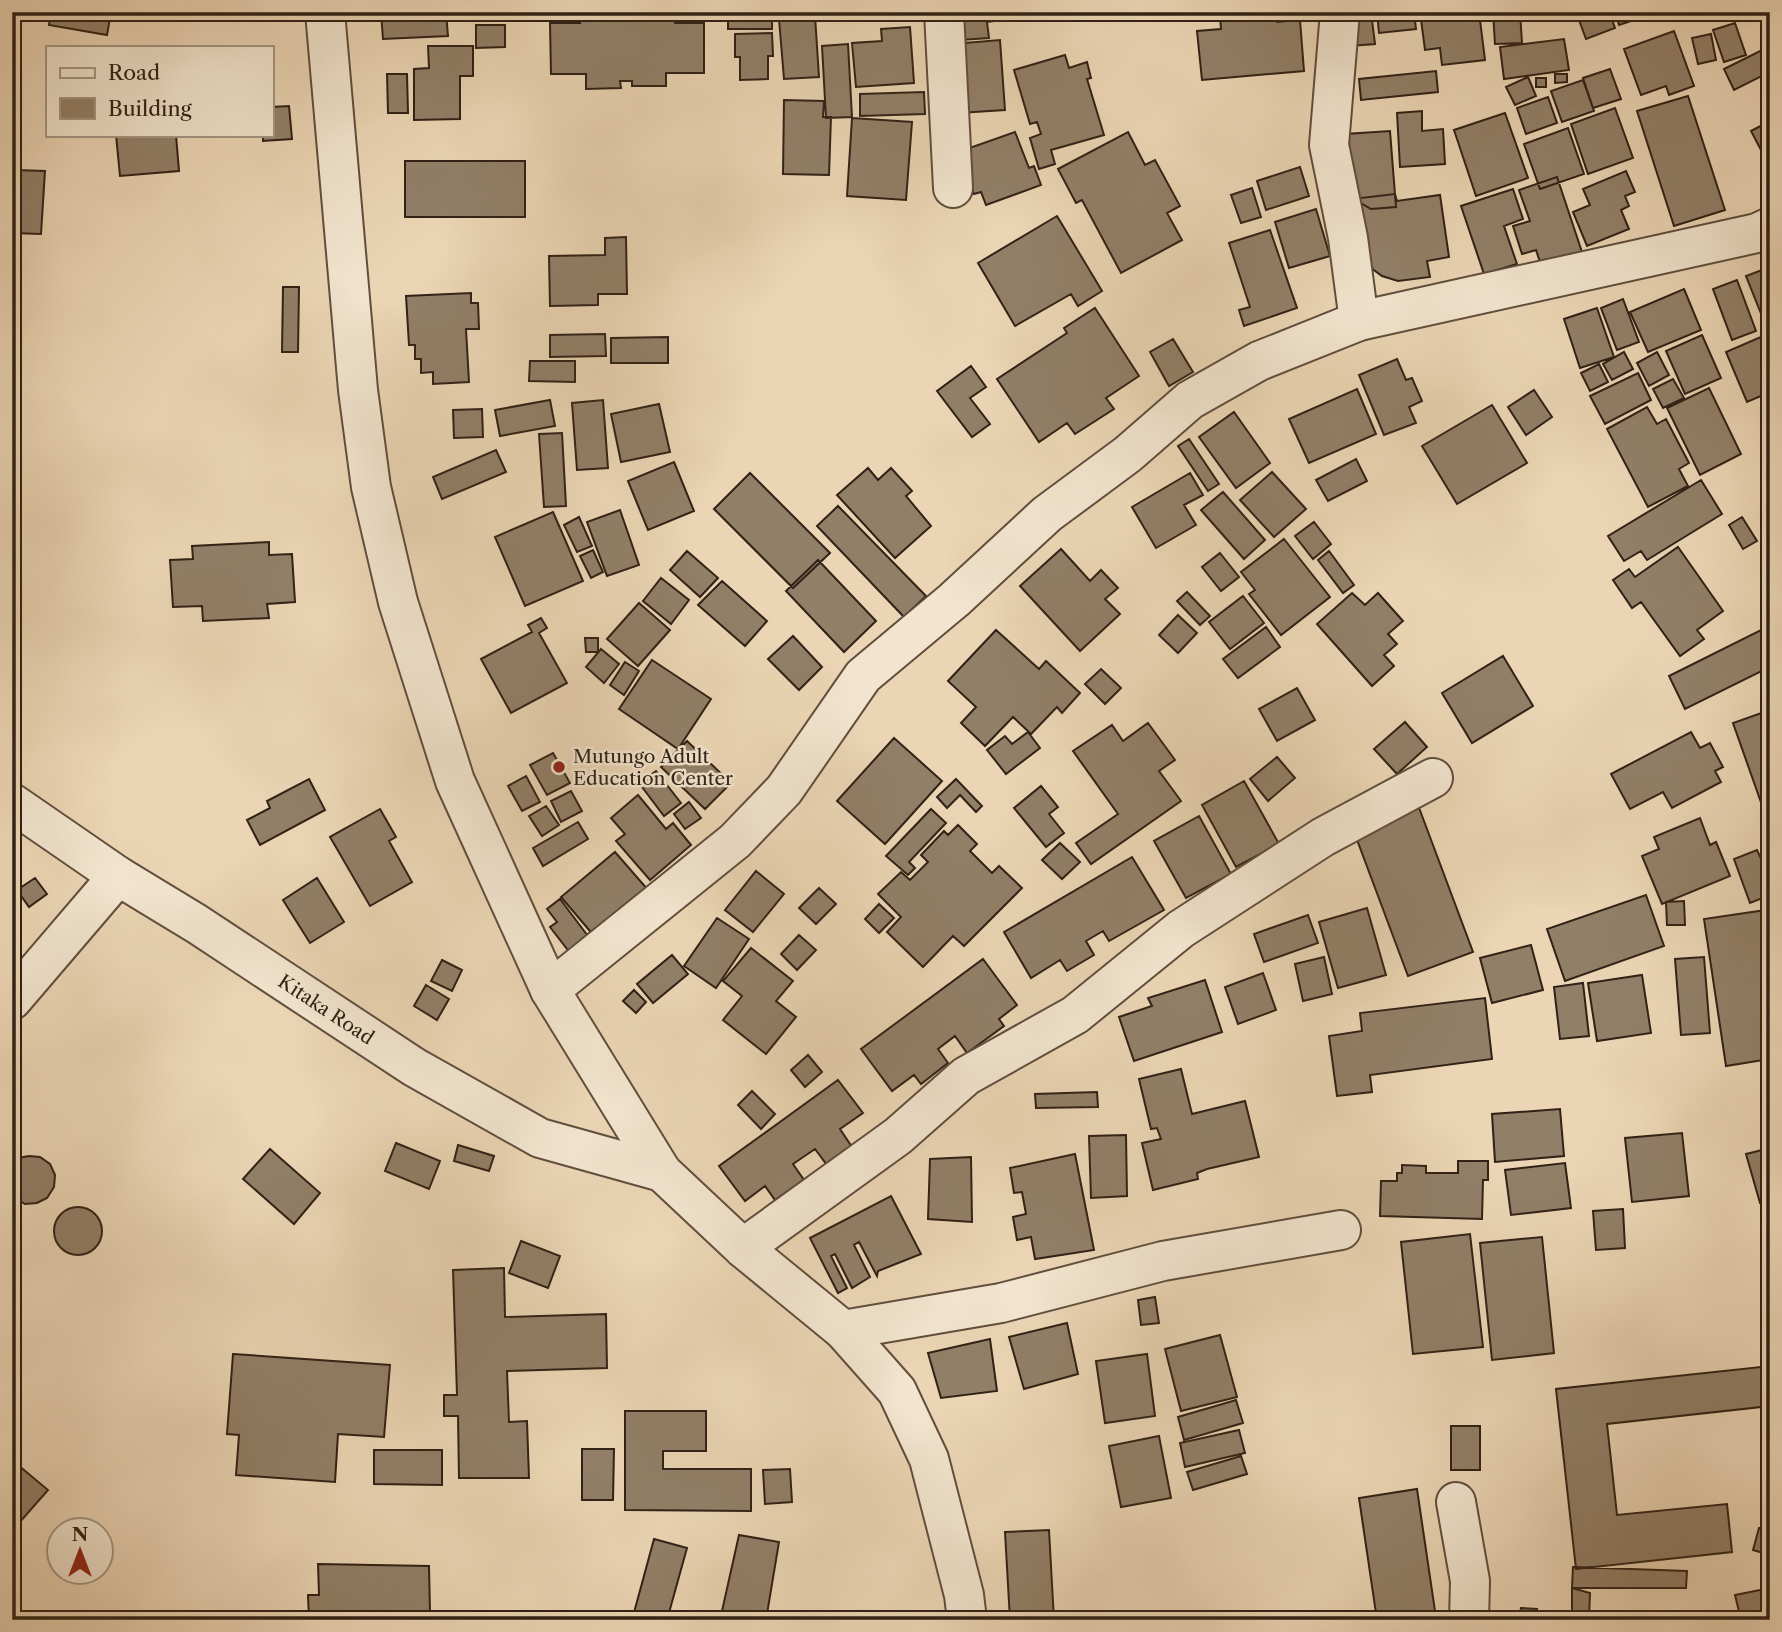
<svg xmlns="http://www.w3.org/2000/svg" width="1782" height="1632" viewBox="0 0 1782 1632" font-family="'Libre Caslon Text',serif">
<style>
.building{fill:#927f68;stroke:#312116;stroke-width:2}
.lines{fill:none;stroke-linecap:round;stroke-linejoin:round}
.minor-casing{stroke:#604e3e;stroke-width:42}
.minor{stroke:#f2e4ce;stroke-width:38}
.poi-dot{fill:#8f2418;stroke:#f2e4ce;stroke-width:2.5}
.labels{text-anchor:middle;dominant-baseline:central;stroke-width:5;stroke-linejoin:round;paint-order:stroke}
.poi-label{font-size:19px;fill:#312116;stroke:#f2e4ce;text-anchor:start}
.street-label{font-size:19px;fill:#312116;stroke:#f2e4ce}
</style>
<rect width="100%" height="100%" fill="#ebd5b4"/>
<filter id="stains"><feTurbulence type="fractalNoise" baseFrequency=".00286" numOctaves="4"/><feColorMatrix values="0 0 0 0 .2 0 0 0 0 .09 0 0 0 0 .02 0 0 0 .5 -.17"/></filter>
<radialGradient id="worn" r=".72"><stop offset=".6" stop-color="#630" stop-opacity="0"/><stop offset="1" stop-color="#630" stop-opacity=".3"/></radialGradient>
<path class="building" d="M51,12H111L107,35L49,25Z
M446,12L448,36L383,39L381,13Z
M728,12H772V29H728Z
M957,12H994L995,21L987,22L989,38L960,40Z
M1259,12H1276L1277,22L1300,20L1304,71L1202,80L1197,31L1221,29L1220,16Z
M1347,12H1371L1375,44L1350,46Z
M1377,12H1414L1416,29L1379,33Z
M1420,12H1479L1485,60L1442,65L1440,48L1425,50Z
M1493,12H1520L1522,43L1495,44Z
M1576,12H1609L1615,28L1586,39Z
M1615,12H1635L1637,19L1619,25Z
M675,16V23H704V73H666V86H632V81H620L621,88L586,89V74H551L550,23H580V17Z
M815,16L819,77L784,79L779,19Z
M1735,23L1746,55L1724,62L1713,30Z
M476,25H505V47L476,48Z
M910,27L914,83L856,87L852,43L882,41L881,29Z
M1674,31L1694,86L1669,95L1666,86L1641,95L1624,49Z
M772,33L773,56H768V79L740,80V57H735V34Z
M1711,34L1716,60L1698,64L1692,38Z
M1564,39L1569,70L1504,79L1500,47Z
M1000,40L1005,110L959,113L953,44Z
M848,44L852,117L826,118L822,46Z
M428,46H473V76H460V119L414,120V69L429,68Z
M1770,46V72L1734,90L1724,69Z
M1065,55L1069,68L1087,62L1091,78L1087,79L1104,135L1051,150L1055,164L1039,169L1030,138L1041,134L1037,122L1030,124L1014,70Z
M1610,69L1621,99L1593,108L1583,78Z
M1436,71L1438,92L1361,100L1359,79Z
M387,74H407L408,113H388Z
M1555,74H1567V82L1555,83Z
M1528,77L1536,96L1515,105L1506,87Z
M1536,78H1546V87H1536Z
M1583,80L1594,111L1562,122L1551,91Z
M924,92L925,114L860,116V94Z
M1688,96L1725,210L1674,226L1637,111Z
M1548,97L1557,123L1526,134L1517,108Z
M784,100L824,101L823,117H831L829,175L783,174Z
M289,106L292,139L263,141V135H271V107Z
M1615,108L1633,158L1588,174L1571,124Z
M1422,111V131L1443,129L1445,164L1400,167L1397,113Z
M1505,113L1528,178L1476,196L1454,130Z
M852,118L912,122L906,200L847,196Z
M1770,121V167L1751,131Z
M1568,128L1584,174L1540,189L1524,144Z
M1390,131L1396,207L1371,209L1349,196L1345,134Z
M1015,132L1029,168L1034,166L1041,185L986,205L981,192L974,194L958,152Z
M1128,132L1145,165L1155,160L1180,206L1167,213L1182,240L1121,273L1082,200L1076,203L1058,169Z
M116,135H176L179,171L120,176Z
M405,161H525V217H405Z
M1300,167L1309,196L1266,210L1257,181Z
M16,170L45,171L41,234L13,233Z
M1626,171L1635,192L1625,196L1629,206L1621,210L1629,229L1587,246L1573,212L1590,205L1583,189Z
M1557,177L1583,255L1542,268L1536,250L1522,254L1513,226L1530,221L1519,190Z
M1252,188L1261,217L1241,223L1231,195Z
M1513,189L1523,219L1504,226L1517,264L1484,274L1461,206Z
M1395,194L1397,201L1440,195L1449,257L1427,261L1430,277L1398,281L1382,276L1363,262L1352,199Z
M1316,209L1330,256L1289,268L1275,222Z
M1057,216L1102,291L1078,306L1071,294L1015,326L978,263Z
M1270,230L1297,308L1244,326L1239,310L1250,307L1229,243Z
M626,237L627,294H598V305L550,306L549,256L605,255V238Z
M1770,267V325L1766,326L1746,276Z
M1737,280L1756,331L1732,340L1713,289Z
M283,287H299L298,352H282Z
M1684,289L1701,330L1648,352L1630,312Z
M471,293V303H478L479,329H466L469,382L433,384V372L421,373V359H415V345H409L406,296Z
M1623,299L1639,342L1617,350L1601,308Z
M1095,308L1139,376L1106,398L1114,409L1075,434L1067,423L1039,442L997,379L1067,333L1064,328Z
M1597,308L1614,357L1580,368L1564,319Z
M1770,333V392L1747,402L1726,352Z
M605,334L606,356L550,357V335Z
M1702,335L1721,378L1685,394L1666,351Z
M668,337V363H611V338Z
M1173,339L1193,372L1169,386L1150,352Z
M1624,352L1633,369L1612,380L1603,364Z
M1657,352L1669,375L1649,386L1637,363Z
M1397,359L1406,380L1412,378L1422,401L1409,407L1416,423L1384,435L1359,375Z
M530,361H575V382L529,381Z
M1599,364L1608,382L1590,391L1581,373Z
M971,366L986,387L970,398L990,424L972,437L937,391Z
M1638,373L1651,400L1605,424L1590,396Z
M1673,379L1684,398L1663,408L1653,389Z
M1709,388L1741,454L1700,475L1667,408Z
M1357,389L1376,434L1309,463L1289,419Z
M1534,390L1552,417L1526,435L1508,407Z
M550,400L555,426L500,436L495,410Z
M603,400L608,468L577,470L572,403Z
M659,404L670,452L621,462L611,414Z
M1492,405L1527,463L1457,504L1422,446Z
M1647,407L1657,424L1666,419L1689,463L1679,469L1688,486L1648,507L1607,429Z
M482,409L483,437L454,438L453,410Z
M1234,412L1270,463L1236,488L1199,437Z
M562,433L566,506L544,507L539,434Z
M1189,439L1219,484L1208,491L1178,446Z
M496,450L506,472L442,499L433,477Z
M1356,459L1367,481L1328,501L1316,480Z
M674,462L694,511L648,530L628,481Z
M868,468L878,480L891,468L912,491L906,496L931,526L895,558L837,495Z
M1272,472L1306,509L1274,537L1240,500Z
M750,473L830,553L793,588L714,509Z
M1190,473L1203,495L1184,505L1196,525L1156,548L1132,507Z
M1701,480L1722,514L1647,560L1641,551L1624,561L1608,536Z
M1223,492L1265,540L1244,559L1201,510Z
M838,506L926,596L904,617L817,526Z
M620,510L639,565L607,576L587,522Z
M553,512L583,581L525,606L495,537Z
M579,517L592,546L577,552L564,525Z
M1742,517L1757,541L1743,549L1729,525Z
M1314,522L1331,544L1313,559L1295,536Z
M1284,539L1330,597L1281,635L1249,594L1255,590L1241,572Z
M269,542V555L292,554L295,602L267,604L269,618L203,621L202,606L173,607L170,560L193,559L192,546Z
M1678,547L1723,611L1697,630L1704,639L1680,656L1641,602L1632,608L1613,580L1629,569L1635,577Z
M1061,549L1090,581L1101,570L1118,588L1105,599L1120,614L1080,651L1020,586Z
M593,550L603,572L591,578L580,556Z
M687,551L718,578L700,597L670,570Z
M1329,551L1354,585L1343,593L1318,560Z
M1220,553L1239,577L1221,591L1202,567Z
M818,560L876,621L844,652L786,591Z
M661,578L689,600L671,624L643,601Z
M12,579H14L19,662L12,663Z
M722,581L767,621L745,646L698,605Z
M1187,592L1210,616L1200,625L1177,601Z
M1352,593L1365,605L1378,593L1403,621L1388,634L1397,644L1384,655L1394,666L1372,686L1317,624Z
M1243,596L1264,623L1230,649L1209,622Z
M639,603L670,630L638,666L607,639Z
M1178,615L1197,633L1178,653L1159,635Z
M541,618L547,628L539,633L567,683L511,713L481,659L532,632L528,625Z
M1266,627L1280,647L1238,678L1223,659Z
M996,630L1039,669L1046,661L1080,693L1062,713L1057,707L1031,734L1013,717L985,746L961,723L976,707L948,681Z
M1761,630L1770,649V667L1685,709L1669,676Z
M793,636L822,667L799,690L768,659Z
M585,638H598V652H586Z
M601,649L619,664L604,683L586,667Z
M1503,656L1533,706L1472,743L1442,693Z
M652,660L711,699L678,749L619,709Z
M625,662L639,671L624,695L610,685Z
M1101,669L1121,688L1105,704L1085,684Z
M1297,688L1315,720L1277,741L1259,709Z
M1770,710V828L1733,723Z
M1405,722L1427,747L1397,774L1374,749Z
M1148,723L1175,760L1159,771L1181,801L1091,864L1076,843L1118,814L1073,751L1112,725L1123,741Z
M1028,732L1040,748L1006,774L987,750L1005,736L1012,744Z
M1691,732L1700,748L1710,743L1723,767L1715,771L1721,782L1672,808L1663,792L1630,809L1611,774Z
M894,738L942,781L885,844L837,801Z
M687,741L731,783L705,809L661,767Z
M553,753L570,783L547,795L530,765Z
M1277,757L1295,778L1268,801L1250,779Z
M656,771L681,803L664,816L639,783Z
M526,776L540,802L522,811L508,786Z
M309,779L325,810L260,845L247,820L270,808L267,801Z
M956,779L982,806L976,812L960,795L947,808L937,797Z
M1244,781L1279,844L1236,867L1202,805Z
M1041,786L1058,807L1049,814L1064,833L1046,847L1014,808Z
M571,791L582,811L561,822L551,801Z
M638,795L666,829L673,823L691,845L650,880L616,841L625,834L611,818Z
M689,802L701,818L685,829L674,814Z
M1418,805L1473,952L1408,976L1353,829Z
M546,806L559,825L542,836L529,816Z
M380,809L396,837L389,841L412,882L370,906L330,837Z
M931,809L946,823L909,862L915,868L908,875L886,856Z
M1199,816L1231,874L1186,898L1154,841Z
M1700,818L1710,845L1716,842L1730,876L1662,904L1642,856L1659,849L1654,837Z
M578,822L588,839L543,866L533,848Z
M958,825L977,844L970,851L992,873L999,866L1022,888L964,946L953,936L923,967L887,932L901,917L878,894L901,872L910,880L928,862L921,855L944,831L948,835Z
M1060,843L1080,862L1062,879L1042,860Z
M1757,850L1762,861L1770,858V895L1750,903L1734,859Z
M615,852L655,898L601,944L561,897Z
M1132,857L1164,910L1109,941L1103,931L1086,941L1094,955L1067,971L1060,960L1031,978L1004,932Z
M756,871L784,894L753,932L725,910Z
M35,878L47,894L29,907L17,890Z
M317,878L344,922L310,943L283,900Z
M819,888L836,904L816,924L799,908Z
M1646,895L1664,946L1565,981L1547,929Z
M560,899L597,948L577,962L550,927L557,922L547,909Z
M1684,901L1685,925H1667L1666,902Z
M879,904L894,918L879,933L865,919Z
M1367,908L1386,975L1338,988L1319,922Z
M1766,910L1770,935V1059L1726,1066L1704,919Z
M1308,915L1318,943L1264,962L1254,934Z
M717,918L749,939L716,988L684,966Z
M799,935L816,950L797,970L781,954Z
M1531,945L1543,990L1492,1003L1480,958Z
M751,948L793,981L776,1001L796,1017L766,1054L723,1020L742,996L723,981Z
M672,955L688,974L653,1003L637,984Z
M1324,957L1332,994L1303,1001L1295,964Z
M1704,957L1710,1033L1681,1035L1675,959Z
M983,959L1017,1005L999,1019L1004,1026L967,1053L955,1036L938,1049L948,1063L921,1084L914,1075L892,1091L861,1049Z
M442,960L462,970L452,991L431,981Z
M1263,973L1276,1010L1238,1024L1225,987Z
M1642,975L1651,1033L1597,1041L1588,983Z
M1205,980L1222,1032L1134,1061L1119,1017L1152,1006L1148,998Z
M1583,983L1589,1036L1560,1039L1554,987Z
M426,985L449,999L437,1020L414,1006Z
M634,990L646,1002L636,1013L623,1001Z
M1485,998L1492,1059L1370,1075L1372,1092L1337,1096L1329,1036L1362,1031L1360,1013Z
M808,1055L822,1072L805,1087L791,1070Z
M1181,1069L1192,1114L1245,1101L1259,1157L1207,1169L1197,1173L1198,1179L1153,1190L1142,1143L1161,1139L1157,1128L1151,1129L1139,1079Z
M838,1080L863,1113L840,1129L852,1147L827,1165L815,1149L793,1164L804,1180L775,1200L765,1186L745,1201L719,1166Z
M752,1091L775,1114L761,1129L738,1105Z
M1097,1092L1098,1107L1036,1108L1035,1094Z
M1560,1109L1564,1156L1495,1162L1492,1114Z
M1682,1133L1689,1196L1632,1202L1625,1138Z
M1126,1135L1127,1196L1091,1198L1089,1136Z
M396,1143L440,1161L429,1189L385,1171Z
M458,1145L494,1156L489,1171L454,1161Z
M1770,1148V1200L1760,1203L1746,1154Z
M270,1149L320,1193L294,1224L243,1179Z
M1075,1154L1094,1250L1035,1259L1031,1237L1017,1240L1013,1217L1026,1214L1022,1192L1014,1193L1010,1168Z
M29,1156L40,1157L50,1164L55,1175L54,1187L47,1198L37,1203L25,1204L12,1196V1164L18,1158Z
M971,1157L972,1222L928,1219L930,1159Z
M1458,1161H1488V1180H1483L1482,1219L1380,1216L1381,1181H1397V1173H1402V1165L1426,1166V1173H1458Z
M1565,1163L1571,1208L1511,1215L1505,1170Z
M891,1196L921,1254L878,1271L877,1276L859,1242L854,1245L870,1277L852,1288L835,1254L831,1256L847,1288L838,1293L810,1238Z
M54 1231a24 24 0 1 1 48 0a24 24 0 1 1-48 0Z
M1623,1209L1625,1248L1596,1250L1593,1211Z
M1470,1234L1483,1347L1413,1354L1401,1242Z
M1542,1237L1554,1353L1492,1360L1480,1243Z
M521,1241L560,1256L548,1288L509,1273Z
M504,1268L505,1317L606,1314L607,1368L507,1371L509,1422L527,1421L529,1478H459L458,1416H444V1395H457L453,1270Z
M1155,1297L1159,1323L1141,1325L1138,1300Z
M1067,1323L1078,1374L1024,1389L1009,1337Z
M1220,1335L1237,1397L1181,1411L1165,1349Z
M990,1339L997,1391L941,1398L928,1353Z
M233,1354L390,1365L384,1437L338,1434L335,1482L236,1475L239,1435L227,1434Z
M1147,1354L1155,1416L1105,1423L1096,1361Z
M1770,1366V1406L1607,1424L1617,1515L1727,1504L1732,1552L1576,1569L1556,1389Z
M1236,1400L1243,1423L1184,1440L1178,1417Z
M625,1411H706V1451H663V1469H751V1511L625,1510Z
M1451,1426H1480V1470H1451Z
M1239,1430L1245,1453L1185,1467L1180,1443Z
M1159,1436L1171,1498L1121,1507L1109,1446Z
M582,1449H614L613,1500H582Z
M374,1450H442V1485L374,1484Z
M1241,1456L1247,1474L1193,1490L1187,1472Z
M12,1460L48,1490L12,1531Z
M790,1469L792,1502L765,1504L763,1470Z
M1417,1489L1435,1611L1377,1620L1359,1498Z
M1759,1528L1770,1531V1555L1753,1550Z
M1049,1530L1054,1620H1010L1005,1532Z
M739,1535L779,1542L766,1620H720Z
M654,1539L687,1548L667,1620H632Z
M318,1564L429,1566L430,1612H437V1620H309L308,1595H319Z
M1573,1567L1687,1571L1686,1588H1572Z
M1572,1588L1590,1593L1589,1620H1572Z
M1770,1588V1620H1741L1735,1595Z
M1521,1608L1537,1609L1535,1620H1519Z"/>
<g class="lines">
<g class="minor-casing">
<g id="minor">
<path d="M325,12L358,390L371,487L398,602L455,781L550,990L662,1172L743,1248L843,1330L897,1391L929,1459L964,1595L967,1620"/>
<path d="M944,12L953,188"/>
<path d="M1340,12L1329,145L1348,238L1359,321"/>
<path id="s1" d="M12,803L118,876L197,924L414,1067L540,1138L662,1172"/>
<path d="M550,990L735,841L784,790L863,676L954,600L1047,514L1128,454L1190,400L1259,361L1359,321L1757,233L1770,227"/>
<path d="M12,1000L118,876"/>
<path d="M743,1248L898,1136L966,1076L1075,1015L1181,929L1323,837L1433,778"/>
<path d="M843,1330L1001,1303L1163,1261L1341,1230"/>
<path d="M1456,1502L1470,1581L1469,1620"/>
</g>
</g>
<use href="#minor" class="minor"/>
</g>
<circle class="poi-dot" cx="559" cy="767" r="7"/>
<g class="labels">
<g class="poi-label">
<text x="573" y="756">Mutungo Adult<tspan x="573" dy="22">Education Center</tspan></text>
</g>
<g class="street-label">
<text stroke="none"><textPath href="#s1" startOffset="376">Kitaka Road</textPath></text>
</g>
</g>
<rect width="1782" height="1632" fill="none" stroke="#ebd5b4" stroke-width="42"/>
<rect x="14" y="14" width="1754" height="1604" fill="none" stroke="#312116" stroke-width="3.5"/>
<rect x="21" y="21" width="1740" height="1590" fill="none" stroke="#312116" stroke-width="2"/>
<rect x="46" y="46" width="228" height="91" fill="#f2e4ce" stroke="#a59684" stroke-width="2"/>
<rect x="60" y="68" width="35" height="10" fill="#f2e4ce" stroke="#a59684" stroke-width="2"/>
<text x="108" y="80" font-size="21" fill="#312116">Road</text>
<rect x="60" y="98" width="35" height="21" fill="#927f68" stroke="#a59684" stroke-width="2"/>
<text x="108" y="116" font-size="21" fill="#312116">Building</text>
<g transform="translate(80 1551)"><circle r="33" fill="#f2e4ce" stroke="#a59684" stroke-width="2"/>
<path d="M0-5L12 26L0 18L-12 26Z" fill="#8f2418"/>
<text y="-10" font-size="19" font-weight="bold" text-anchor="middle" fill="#312116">N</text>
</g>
<rect width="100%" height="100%" filter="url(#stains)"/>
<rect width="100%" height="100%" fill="url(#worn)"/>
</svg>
